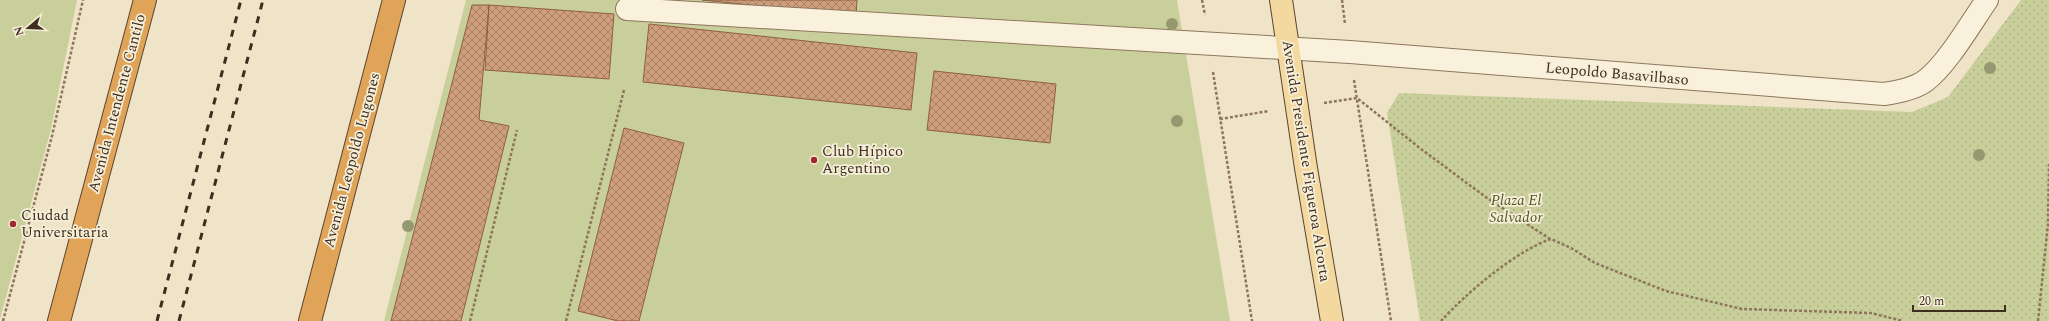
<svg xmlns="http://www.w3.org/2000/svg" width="2049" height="321" viewBox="0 0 2049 321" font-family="Spectral,serif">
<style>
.green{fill:#c9cf9b}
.park{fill:url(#park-dots)}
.building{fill:url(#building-cross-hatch);stroke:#8d5f41}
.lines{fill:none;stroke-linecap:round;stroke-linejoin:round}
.minor-casing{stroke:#8d765c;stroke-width:24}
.major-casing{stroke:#5b4430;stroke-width:24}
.highway-casing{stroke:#5b4430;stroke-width:24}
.path{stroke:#8d765c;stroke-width:2.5;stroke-dasharray:3 2;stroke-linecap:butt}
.minor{stroke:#faf1dc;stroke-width:22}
.major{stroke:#f3d9a0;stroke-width:22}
.highway{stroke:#e0a458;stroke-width:22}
.rail{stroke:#3d2e20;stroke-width:3;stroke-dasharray:7 7;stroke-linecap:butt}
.tree{fill:#96986f}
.poi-dot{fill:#9e2a2b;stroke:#f7eed8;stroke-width:1.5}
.labels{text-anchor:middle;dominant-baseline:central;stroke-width:3.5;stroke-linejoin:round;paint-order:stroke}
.street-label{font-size:15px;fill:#3d2e20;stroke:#f7eed8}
.poi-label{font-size:15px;fill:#3d2e20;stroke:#f7eed8;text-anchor:start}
.park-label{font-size:15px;font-style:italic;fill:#4d5a26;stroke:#f7eed8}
</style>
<defs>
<pattern id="park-dots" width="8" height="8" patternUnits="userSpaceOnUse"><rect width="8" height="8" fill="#c9cf9b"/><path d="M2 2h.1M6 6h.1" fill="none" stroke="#aeb285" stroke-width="1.8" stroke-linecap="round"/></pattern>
<pattern id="building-cross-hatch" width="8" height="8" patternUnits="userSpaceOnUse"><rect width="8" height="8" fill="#cf9f7d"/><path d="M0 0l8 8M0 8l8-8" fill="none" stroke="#a98266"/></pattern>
</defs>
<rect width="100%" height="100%" fill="#f0e4c8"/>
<path class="green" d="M0,0H77L51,129L0,319Z
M466,0H1177L1230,321H384Z"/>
<path class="park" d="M2021,0H2049V321H1420L1387,113L1399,93L1912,112L1948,97Z"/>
<path class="building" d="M702,0H857L856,16Z
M472,5H489L479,120L509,126L461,321H391Z
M489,5L614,14L609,79L485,70Z
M649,24L917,53L911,110L643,82Z
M934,71L1056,84L1050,143L927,130Z
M624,128L684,143L639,321H618L578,311Z"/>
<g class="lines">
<g class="minor-casing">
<path id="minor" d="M627,9L1350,52L1884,94C1898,92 1914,89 1925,81C1946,66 1971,23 1987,0"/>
</g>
<g class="major-casing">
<path id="major" d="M1281,0L1306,168L1332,321"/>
</g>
<g class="highway-casing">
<path id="highway" d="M59,321L145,0
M310,321L394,0"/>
</g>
<path class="path" d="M1202,0L1205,15
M1342,0L1345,24
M1213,72L1252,321
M1354,80L1391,321
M1324,103L1357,98L1421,149L1487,198L1550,239
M1220,119L1269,111
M3,321L52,136L83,0
M470,321L517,130
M566,321L624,90
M1441,321C1465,294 1517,250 1551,239L1571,248L1595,263L1666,291L1742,309L1871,313L1903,321
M2038,321L2048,224L2049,164"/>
<use href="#minor" class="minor"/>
<use href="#major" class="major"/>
<use href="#highway" class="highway"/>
<path class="rail" d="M157,321L241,0
M179,321L263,0"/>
</g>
<g class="tree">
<circle cx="1172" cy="24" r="6"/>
<circle cx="1990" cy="68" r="6"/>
<circle cx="1177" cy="121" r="6"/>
<circle cx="1979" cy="155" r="6"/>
<circle cx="408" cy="226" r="6"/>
</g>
<g class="poi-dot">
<circle cx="814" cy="160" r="4"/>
<circle cx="13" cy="224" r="4"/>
</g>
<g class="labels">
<g class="street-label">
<text transform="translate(1617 74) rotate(5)">Leopoldo Basavilbaso</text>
<text transform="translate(117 103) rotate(-75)">Avenida Intendente Cantilo</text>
<text transform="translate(352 160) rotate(-75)">Avenida Leopoldo Lugones</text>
<text transform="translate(1306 161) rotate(81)">Avenida Presidente Figueroa Alcorta</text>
</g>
<g class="poi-label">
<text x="822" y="151">Club Hípico<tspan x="822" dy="17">Argentino</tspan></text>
<text x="21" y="215">Ciudad<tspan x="21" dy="17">Universitaria</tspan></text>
</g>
<g class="park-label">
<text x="1516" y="200">Plaza El<tspan x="1516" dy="17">Salvador</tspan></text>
</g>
</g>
<g transform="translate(28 28) rotate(251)" stroke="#f7eed8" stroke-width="3" paint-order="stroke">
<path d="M0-3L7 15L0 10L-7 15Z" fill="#3d2e20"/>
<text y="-6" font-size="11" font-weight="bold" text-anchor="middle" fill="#3d2e20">N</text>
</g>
<path d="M1913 305v6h92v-6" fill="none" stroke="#3d2e20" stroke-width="2"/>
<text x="1919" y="305" font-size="12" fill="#3d2e20" stroke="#f7eed8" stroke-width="3" paint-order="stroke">20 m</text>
</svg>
